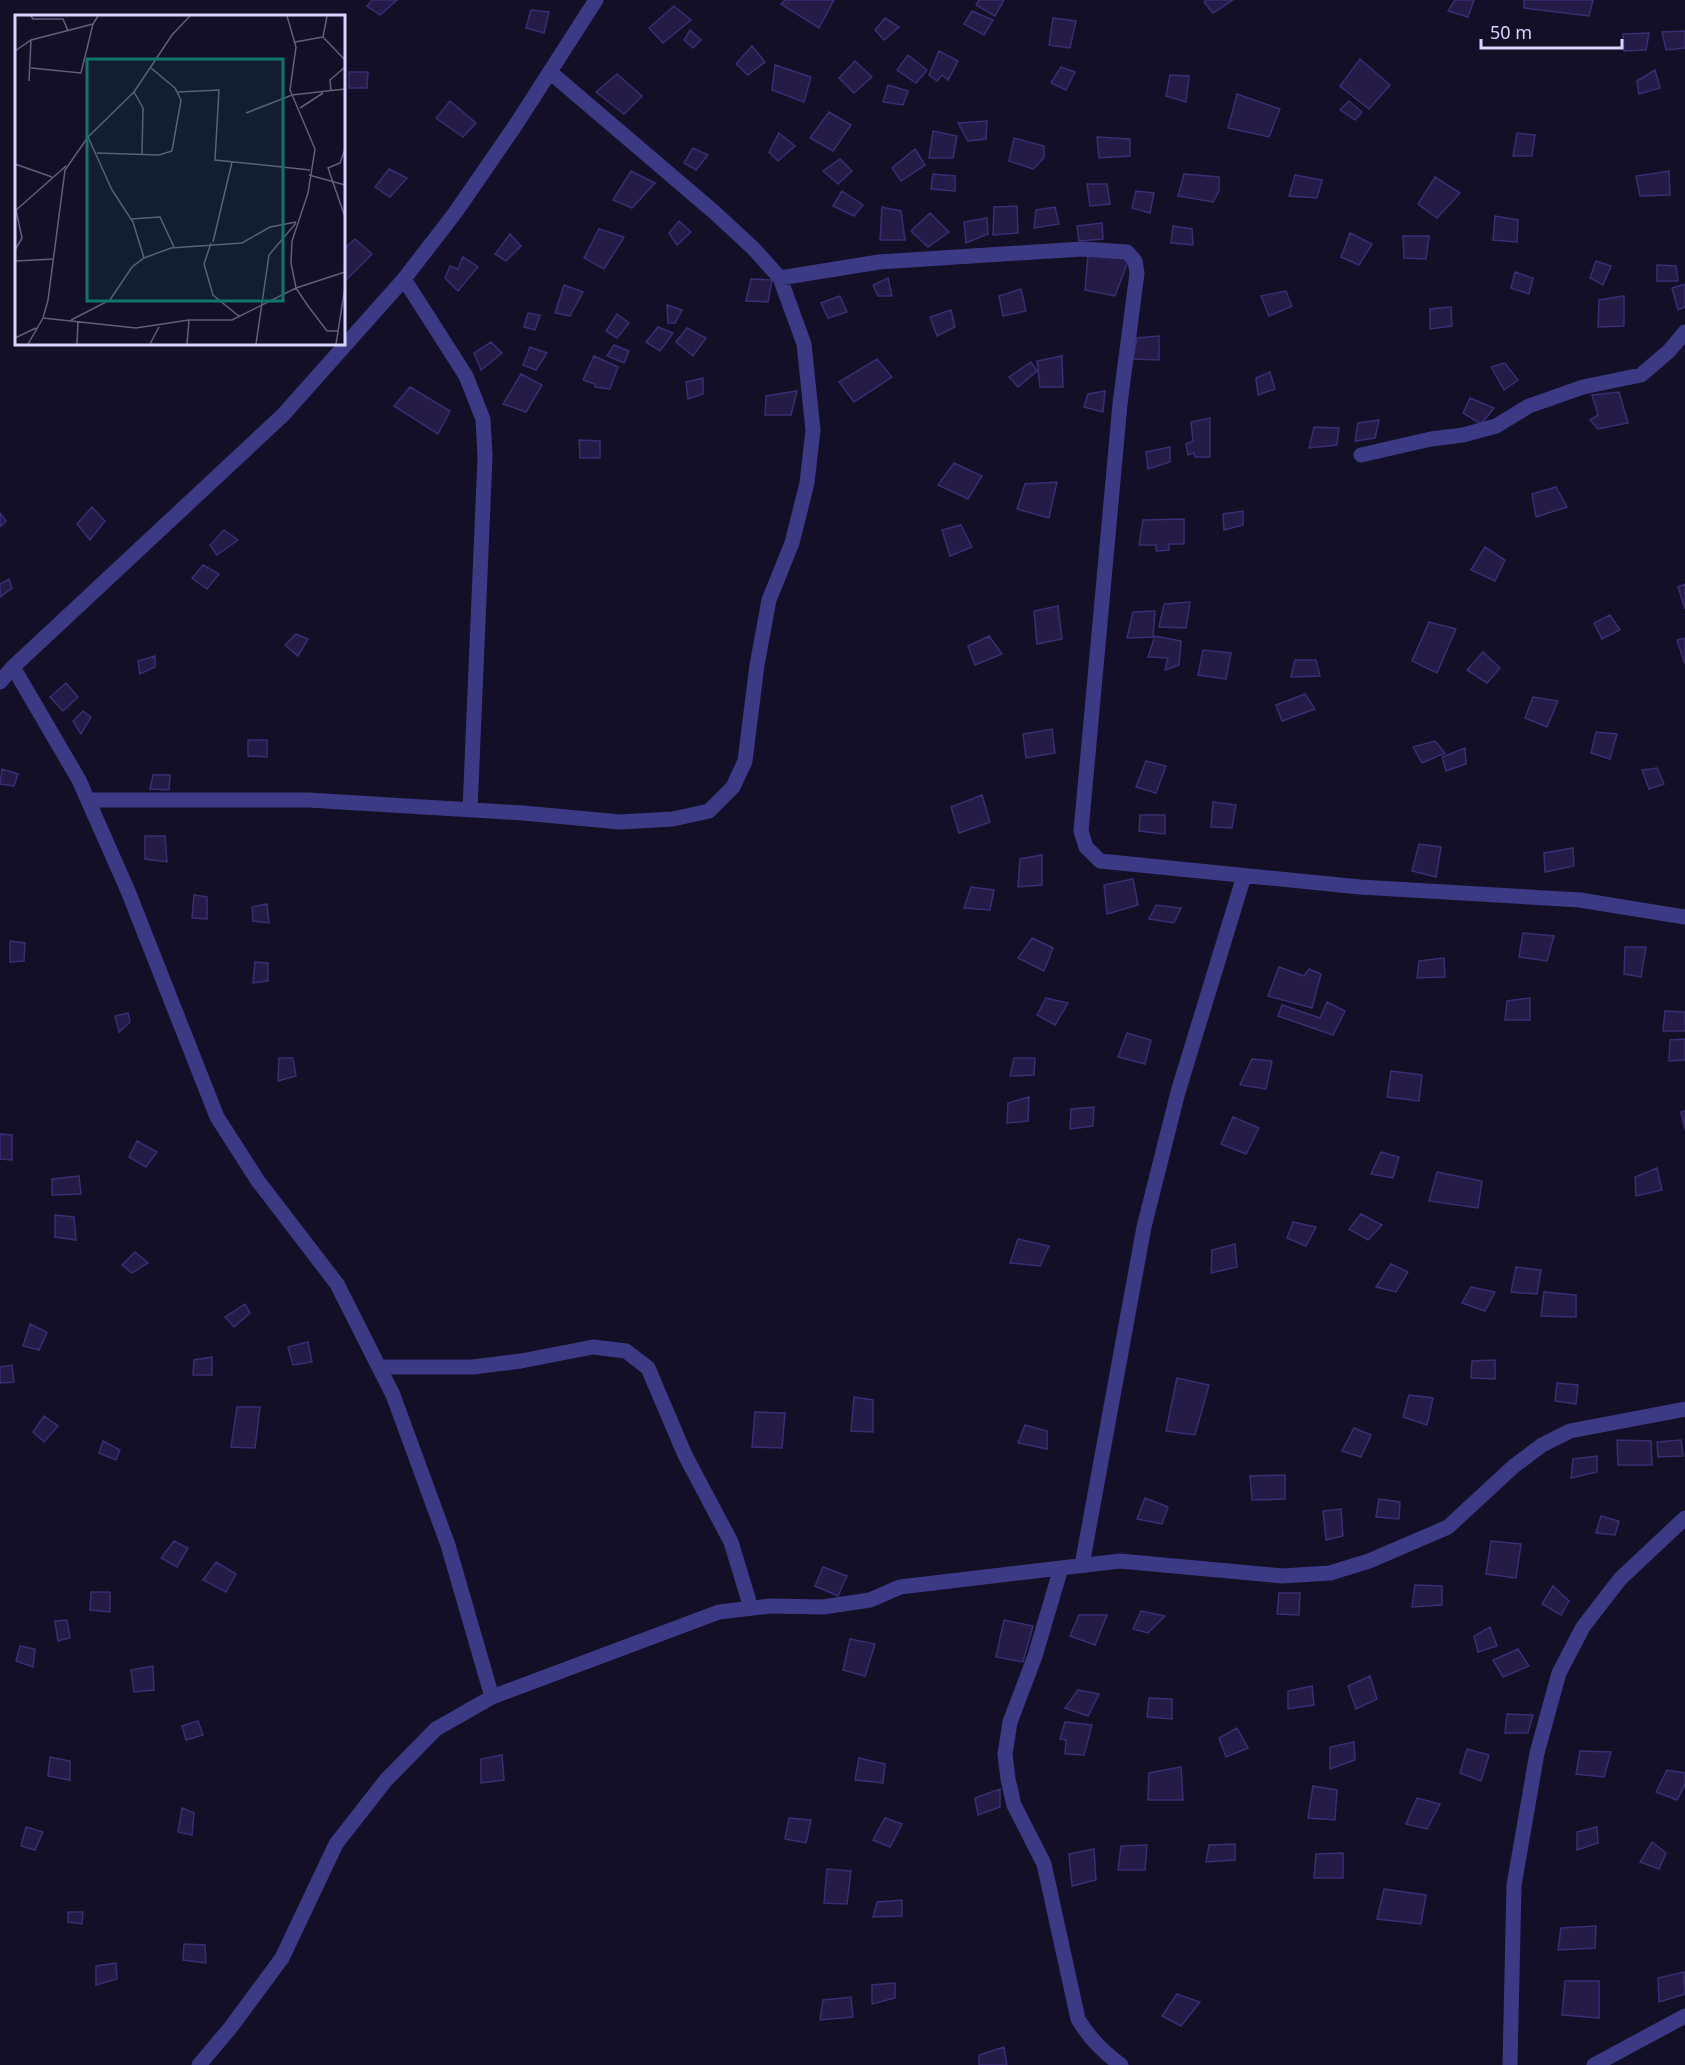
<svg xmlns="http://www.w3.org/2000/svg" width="1685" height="2065" viewBox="0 0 1685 2065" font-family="'Noto Sans',sans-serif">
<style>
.building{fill:#241b47;stroke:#3b2d73;stroke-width:1.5}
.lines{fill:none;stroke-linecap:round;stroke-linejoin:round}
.minor{stroke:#3d3a85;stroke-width:15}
.inset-road{fill:none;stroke:#625e7d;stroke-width:1.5}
.view{fill:#0f766e;fill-opacity:0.15;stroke:#0f766e;stroke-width:3}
.inset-edge{fill:none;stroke:#d9d4ff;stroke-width:3}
</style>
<rect width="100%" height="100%" fill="#130f26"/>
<path class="building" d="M372,0H397L380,15L367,6Z
M785,0H834L819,28L781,4Z
M979,0H1004L995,16L976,5Z
M1206,0H1233L1213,13L1204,2Z
M1455,0H1474L1468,17L1448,11Z
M1524,0H1593L1589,16L1524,8Z
M674,6L691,20L663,43L649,28Z
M531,10L549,12L544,33L526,28Z
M972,11L993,20L984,35L964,24Z
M885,18L899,27L884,40L875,30Z
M1053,18L1076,21L1070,48L1049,45Z
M690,30L701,40L693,48L684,40Z
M1685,31V48L1666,50L1662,32Z
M1649,33L1646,50L1624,51L1623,34Z
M752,46L765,62L748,75L736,64Z
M939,51L958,61L948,80L942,75L937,81L929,75Z
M908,55L927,70L916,83L897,70Z
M1360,59L1390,85L1369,109L1340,86Z
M855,61L872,77L854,93L839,78Z
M775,65L811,77L804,102L772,90Z
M1061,67L1075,72L1066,90L1051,83Z
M1655,70L1660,88L1639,94L1637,81Z
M349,72H368L367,88H349Z
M617,74L642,96L624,114L596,92Z
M1170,75L1189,76L1186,102L1166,96Z
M888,85L908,91L903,105L883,102Z
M1237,94L1280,109L1269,137L1228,128Z
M450,101L476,123L463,137L436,118Z
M1349,101L1362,112L1355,120L1340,110Z
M829,112L851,125L833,151L810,138Z
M987,121L986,139L968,141L958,123Z
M933,131L957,136L953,158H929Z
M779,133L795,146L778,161L769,152Z
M1517,133L1535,135L1532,156H1513Z
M1097,137L1130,139V156L1099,158Z
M1014,138L1044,146V158L1033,169L1009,161Z
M693,148L708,155L696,170L684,163Z
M915,149L925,165L901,181L892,168Z
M840,159L852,171L838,184L823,171Z
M389,169L407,178L390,197L375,187Z
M631,171L655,183L632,208L613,200Z
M1669,171L1670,195L1640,196L1636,176Z
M933,174L955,176V191L931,189Z
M1184,174L1219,177V191L1213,202L1178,196Z
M1295,175L1322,180L1317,198L1289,196Z
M1435,177L1460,193L1437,218L1418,204Z
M1087,184H1107L1110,204L1090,206Z
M842,191L863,205L854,216L833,206Z
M1136,191L1154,193L1150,213L1132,208Z
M1017,206L1018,233L993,235L994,207Z
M882,207L901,211L905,240H880Z
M1055,207L1059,224L1034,228L1036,210Z
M930,213L949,232L928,247L911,231Z
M1495,216L1518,220L1517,242L1493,240Z
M987,218L988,234L966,243L964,222Z
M679,221L691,232L677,245L669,233Z
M1102,223L1103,239L1079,241L1077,226Z
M1173,226L1192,229L1193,245L1171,243Z
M599,229L624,237L604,269L584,258Z
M1350,233L1372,244L1359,265L1341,257Z
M510,234L521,246L506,261L495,254Z
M1403,236H1429L1426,259L1404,258Z
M355,239L372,254L346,280L344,275V249Z
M1088,255L1129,259L1115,296L1085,290Z
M463,257L478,267L458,291L445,278L450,266L458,269Z
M1596,261L1611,266L1603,285L1590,278Z
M1657,265L1676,266L1678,281H1657Z
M1515,272L1533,278L1529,294L1511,288Z
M888,278L892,296H878L873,285Z
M751,279L772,280L768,302L746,301Z
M1685,284V307L1678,310L1672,288Z
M564,285L583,292L570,316L555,313Z
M1021,289L1026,311L1003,316L999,296Z
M1286,291L1292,306L1269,316L1261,296Z
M840,296L847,312L828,318L821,303Z
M1624,296V326L1598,327L1599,300Z
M667,305L682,310L675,323H668Z
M1451,307L1452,326L1430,329V309Z
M951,310L955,327L937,336L930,317Z
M528,313L540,315L535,330L524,327Z
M617,314L629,323L617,338L606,331Z
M658,327L673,333L660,351L646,342Z
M687,328L706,338L693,356L676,342Z
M1159,336V360L1133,359L1137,338Z
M491,342L502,353L481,370L474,353Z
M614,345L629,351L624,363L607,356Z
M530,347L547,353L536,370L523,365Z
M594,356L618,367L610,389L595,387V384L583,380Z
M1062,356L1063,387H1040L1037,361Z
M877,359L892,377L854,402L839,382Z
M1031,362L1037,371L1018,387L1009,377Z
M1505,363L1518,380L1504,390L1491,367Z
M1270,372L1275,389L1258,395L1256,378Z
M521,374L542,385L526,412L503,404Z
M703,378V394L688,399L686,382Z
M410,387L450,411L438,434L394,406Z
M797,391L791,415H765L766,396Z
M1105,391L1103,412L1084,407L1088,394Z
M1619,392L1628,423L1598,429L1590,420L1598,415L1592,395Z
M1470,398L1494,408L1481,424L1463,413Z
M1210,418V457H1195L1194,453L1188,455L1186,444L1193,441L1191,422Z
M1379,420L1375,438L1355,441L1358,423Z
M1314,427L1339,428L1337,445L1309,448Z
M579,440L600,441V458H580Z
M1170,447V462L1148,469L1146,452Z
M954,463L982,476L968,499L938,485Z
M1057,482L1049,518L1017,509L1025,484Z
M1556,487L1567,507L1536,517L1532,494Z
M92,507L105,521L90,540L77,524Z
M1243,511V525L1224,530L1223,514Z
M0,513L6,521L0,527Z
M1184,519V544H1169V550L1156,551V545H1139L1143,520Z
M961,525L972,547L950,556L942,530Z
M224,530L238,540L217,555L210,545Z
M1485,547L1505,560L1495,581L1471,570Z
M203,565L219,574L207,589L192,578Z
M9,579L12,588L0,597V584Z
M1685,584V609L1678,587Z
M1190,602L1186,628L1159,627L1164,604Z
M1058,606L1062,639L1037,644L1034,611Z
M1155,611L1153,637L1127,638L1133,612Z
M1610,615L1620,630L1602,639L1594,623Z
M1429,622L1456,629L1437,673L1412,661Z
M296,634L308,639L298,656L285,645Z
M989,636L1002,654L975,665L968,646Z
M1155,636L1181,641L1179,665L1165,670L1168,658L1148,657Z
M1685,638V664L1677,640Z
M1203,650L1231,653L1226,679L1198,675Z
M1483,652L1500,668L1487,683L1467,670Z
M155,656V667L140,674L138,661Z
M1295,660H1316L1320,676L1291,677Z
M66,683L78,697L63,711L50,697Z
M1305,694L1315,709L1282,721L1276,705Z
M1533,697L1558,701L1547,727L1525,718Z
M83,711L91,717L81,734L73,721Z
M1052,729L1055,753L1026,758L1023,734Z
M1596,732L1617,734L1610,759L1591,753Z
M248,740H267V757L248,756Z
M1435,741L1445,753L1422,763L1413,747Z
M1465,748L1466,764L1446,771L1442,757Z
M1146,761L1166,766L1156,793L1136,787Z
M1657,768L1664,784L1649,789L1642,770Z
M2,769L18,774L14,786L0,784Z
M153,775H170L169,790L150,789Z
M982,795L990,822L959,833L951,807Z
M1213,802L1236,805L1232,828L1211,827Z
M1140,815H1165V834L1139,831Z
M145,836H165L167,862L145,859Z
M1419,844L1441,847L1436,877L1412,871Z
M1573,848L1574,866L1545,872L1544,853Z
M1042,855V885L1018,887L1020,859Z
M1133,879L1138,905L1107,914L1104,885Z
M971,887L994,890L990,910L964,908Z
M194,895L207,897V919L192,918Z
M267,904L269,923L253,921L252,907Z
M1156,905L1181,908L1174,923L1149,919Z
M1523,933L1554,936L1547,961L1519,957Z
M1032,938L1053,948L1044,971L1018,958Z
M10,941L25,943L24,961L10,962Z
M1625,947H1646L1641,977L1624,974Z
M1444,958L1445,977L1417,978L1419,961Z
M255,962L268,963V981L253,983Z
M1279,967L1304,976L1309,969L1321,974L1312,1008L1268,996Z
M1046,998L1068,1003L1055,1025L1037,1015Z
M1530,998V1020H1505L1507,1001Z
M1327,1002L1345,1011L1333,1035L1278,1016L1282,1005L1320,1018Z
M1665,1011L1685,1012V1031H1663Z
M128,1013L130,1022L119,1032L115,1016Z
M1127,1033L1151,1040L1145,1064L1118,1057Z
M1685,1039V1060L1669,1061L1670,1040Z
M279,1058H293L296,1076L278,1081Z
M1014,1058H1035L1034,1075L1010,1076Z
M1252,1059L1272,1061L1266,1089L1240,1085Z
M1391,1071L1422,1075L1419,1101L1387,1097Z
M1029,1097L1028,1121L1007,1123L1008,1103Z
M1094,1107L1093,1126L1070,1129L1071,1109Z
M1685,1111V1130L1681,1112Z
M1233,1117L1259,1128L1246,1154L1221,1144Z
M0,1134L12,1135V1160L0,1159Z
M137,1141L157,1152L146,1167L129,1157Z
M1381,1152L1399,1157L1393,1178L1371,1174Z
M1657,1168L1662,1190L1636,1196L1635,1177Z
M1437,1172L1482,1181L1478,1208L1429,1201Z
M79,1176L81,1194L52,1195V1179Z
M1361,1214L1382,1225L1368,1240L1349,1229Z
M55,1215L74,1217L76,1240L55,1237Z
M1293,1222L1316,1227L1306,1246L1287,1238Z
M1018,1239L1049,1246L1040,1266L1010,1263Z
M1235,1244L1237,1267L1211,1273L1212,1250Z
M135,1252L148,1263L132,1273L122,1265Z
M1391,1264L1408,1272L1396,1292L1376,1287Z
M1516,1267L1541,1270L1537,1294L1511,1292Z
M1471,1287L1495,1292L1485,1311L1462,1303Z
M1544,1292L1576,1295V1317L1541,1316Z
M245,1304L250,1313L234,1327L225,1317Z
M30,1324L47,1332L39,1350L23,1346Z
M308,1342L312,1362L293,1365L288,1347Z
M212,1357V1375H193L194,1360Z
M1495,1360V1379L1471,1378L1472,1361Z
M12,1365L14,1382L0,1383V1367Z
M1177,1378L1209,1385L1195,1435L1166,1431Z
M1557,1383L1578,1385L1576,1404L1555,1401Z
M1409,1395L1433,1398L1427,1425L1403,1417Z
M854,1397L873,1400V1432L851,1431Z
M237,1407H260L255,1448L231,1447Z
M755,1412L785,1413L782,1448L752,1447Z
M44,1416L58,1426L44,1442L33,1432Z
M1025,1425L1047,1431V1449L1018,1443Z
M1354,1428L1371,1435L1361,1457L1342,1451Z
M1617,1440L1651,1441L1652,1465H1618Z
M1681,1440L1683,1456L1658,1457L1657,1442Z
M103,1441L120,1450L116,1460L99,1453Z
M1597,1456V1472L1571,1478L1573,1459Z
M1285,1475V1499L1252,1500L1250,1476Z
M1145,1498L1168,1507L1162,1524L1137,1519Z
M1379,1499L1400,1502L1399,1519L1376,1517Z
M1341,1509L1343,1536L1326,1540L1323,1511Z
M1601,1516L1619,1521L1615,1535L1596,1533Z
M174,1541L188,1548L177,1567L161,1558Z
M1491,1541L1521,1544L1516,1578L1486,1574Z
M216,1562L236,1574L226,1592L203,1580Z
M823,1567L847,1576L838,1596L815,1586Z
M1415,1585L1442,1586V1605L1412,1607Z
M1553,1586L1569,1601L1561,1615L1542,1604Z
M91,1592H110V1612L90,1610Z
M1279,1593H1300L1299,1615L1277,1614Z
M1141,1611L1165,1616L1148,1633L1133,1629Z
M1079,1615H1107L1095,1645L1070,1636Z
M67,1620L70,1638L58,1641L55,1621Z
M1004,1620L1033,1626L1023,1662L996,1657Z
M1490,1627L1497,1646L1478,1652L1474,1636Z
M850,1639L875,1644L865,1676L843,1670Z
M20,1646L35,1649L33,1667L16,1661Z
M1518,1649L1529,1666L1503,1677L1493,1660Z
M153,1666L154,1690L134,1692L131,1670Z
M1370,1676L1377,1699L1356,1709L1348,1686Z
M1312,1686L1314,1705L1288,1709V1691Z
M1078,1690L1099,1694L1088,1716L1065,1708Z
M1149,1698L1172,1699V1719L1147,1717Z
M1507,1714L1533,1715L1528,1733H1505Z
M198,1721L203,1735L186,1740L182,1726Z
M1065,1722L1092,1725L1084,1755L1065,1754L1066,1740L1060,1739Z
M1237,1728L1248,1748L1226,1757L1219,1738Z
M1354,1742L1355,1760L1330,1769V1747Z
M1467,1749L1489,1755L1481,1781L1460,1773Z
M1580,1751L1611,1752L1604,1777L1576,1774Z
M502,1755L504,1780L481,1783V1759Z
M50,1757L70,1761V1780L48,1776Z
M859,1758L885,1764L883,1783L855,1780Z
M1181,1767L1183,1800H1148L1149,1773Z
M1667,1770L1685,1773V1784L1677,1800L1656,1792Z
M1313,1786L1337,1790L1335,1820L1308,1818Z
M1000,1789V1807L978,1815L975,1798Z
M1417,1798L1440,1804L1427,1829L1406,1824Z
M182,1808L194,1813L192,1835L178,1832Z
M789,1818L811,1820L806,1843L785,1839Z
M885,1818L902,1824L890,1847L873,1840Z
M26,1827L43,1832L35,1850L21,1846Z
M1597,1827L1598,1843L1577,1850V1832Z
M1652,1842L1666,1853L1659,1869L1640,1862Z
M1235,1844V1860L1206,1862L1209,1845Z
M1147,1845L1145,1870H1118L1121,1846Z
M1094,1849L1096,1880L1072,1886L1069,1854Z
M1343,1853V1878H1314L1316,1854Z
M827,1869L851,1871L847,1904L824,1903Z
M1384,1889L1426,1895L1421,1924L1377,1919Z
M902,1900V1916L873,1917L877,1902Z
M68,1912H83L82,1924L68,1922Z
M1596,1926L1595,1948L1558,1950L1561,1928Z
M184,1944L205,1945L206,1963L183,1960Z
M116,1963L117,1979L96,1985V1966Z
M1684,1972L1685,1994L1659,2002L1658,1978Z
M1565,1981H1599V2018L1562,2015Z
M895,1983V1998L872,2004V1985Z
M1177,1994L1200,2002L1181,2026L1162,2016Z
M851,1997L853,2017L820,2020L823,2000Z
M1004,2047L1007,2065H979V2055Z"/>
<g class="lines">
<path class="minor" d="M780,278L879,262L1082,249L1127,252L1135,261L1137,273L1120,404L1081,831L1086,847L1100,861L1360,887L1580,900L1685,917
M404,279L466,376L483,419L485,457L470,810
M1361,455L1431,439L1463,435L1496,426L1529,406L1583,387L1641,375L1669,351L1685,332
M13,667L79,780L128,891L217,1117L258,1181L337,1284L393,1395L448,1545L492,1697
M0,682L13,667L283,415L404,279L455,213L515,126L596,0
M88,800H308L523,813L620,822L673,819L709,811L733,787L745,761L757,665L769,600L792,543L807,483L813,430L804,344L780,278L754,249L714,212L550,72
M379,1367H473L521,1361L593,1347L626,1351L648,1368L685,1455L731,1542L751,1608
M1082,1565L1144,1227L1178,1092L1244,876
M1061,1568L1035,1656L1010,1722L1005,1754L1008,1779L1014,1805L1044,1864L1078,2019C1089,2038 1103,2052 1121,2065
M199,2065L231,2027L282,1958L336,1844L386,1780L436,1729L492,1697L719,1612L770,1606L823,1607L870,1600L900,1587L1120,1561L1282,1576L1330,1573L1369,1561L1448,1527L1514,1466L1542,1445L1570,1431L1685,1409
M1510,2065L1514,1885L1537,1753L1559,1673L1583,1627L1620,1579L1685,1518
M1594,2065L1685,2016"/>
</g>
<g transform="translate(15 15)">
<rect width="330" height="330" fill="#130f26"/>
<path class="inset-road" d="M16,1L18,4H48L53,16M272,1L281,32L275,75L300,134L293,178L277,226L276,248L281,273L293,291L312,316H323M312,1L308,22L330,45M280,27L308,22M0,36L16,25L78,9L83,1M16,53L66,58L78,9M14,66L16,25M316,76L315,65L330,52M119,77L128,93L127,139M163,77L204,75L200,145L295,155M285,93L308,78M231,98L277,80L330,74M73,122L97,175L118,207L129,243M330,134L325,148L313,153L330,202M82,138L144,140L157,136L166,85L160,73L136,53M0,149L37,162M294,160L330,170M0,196L51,151M116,204L145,202L159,232M198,227L217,147M196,228L189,249L198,280L225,302M0,235L7,223L1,195M0,246L39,244M28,303L121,313L174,305H217L281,273L330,257M56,305L95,285L117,252L129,243L156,233L227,228L255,212L281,207M0,323L21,313M13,329L28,303L33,285L50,155L73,122L119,77L157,20L175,1M62,329L63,307M135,329L144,312M172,329L174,305M241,329L254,240L281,208M321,329L330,272"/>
<path class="view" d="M72,44H268V286H72Z"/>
<rect width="330" height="330" class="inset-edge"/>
</g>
<path d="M1481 39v9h141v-9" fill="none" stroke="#d9d4ff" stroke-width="3"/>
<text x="1490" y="39" font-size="18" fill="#d9d4ff" stroke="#130f26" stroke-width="4.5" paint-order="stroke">50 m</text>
</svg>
